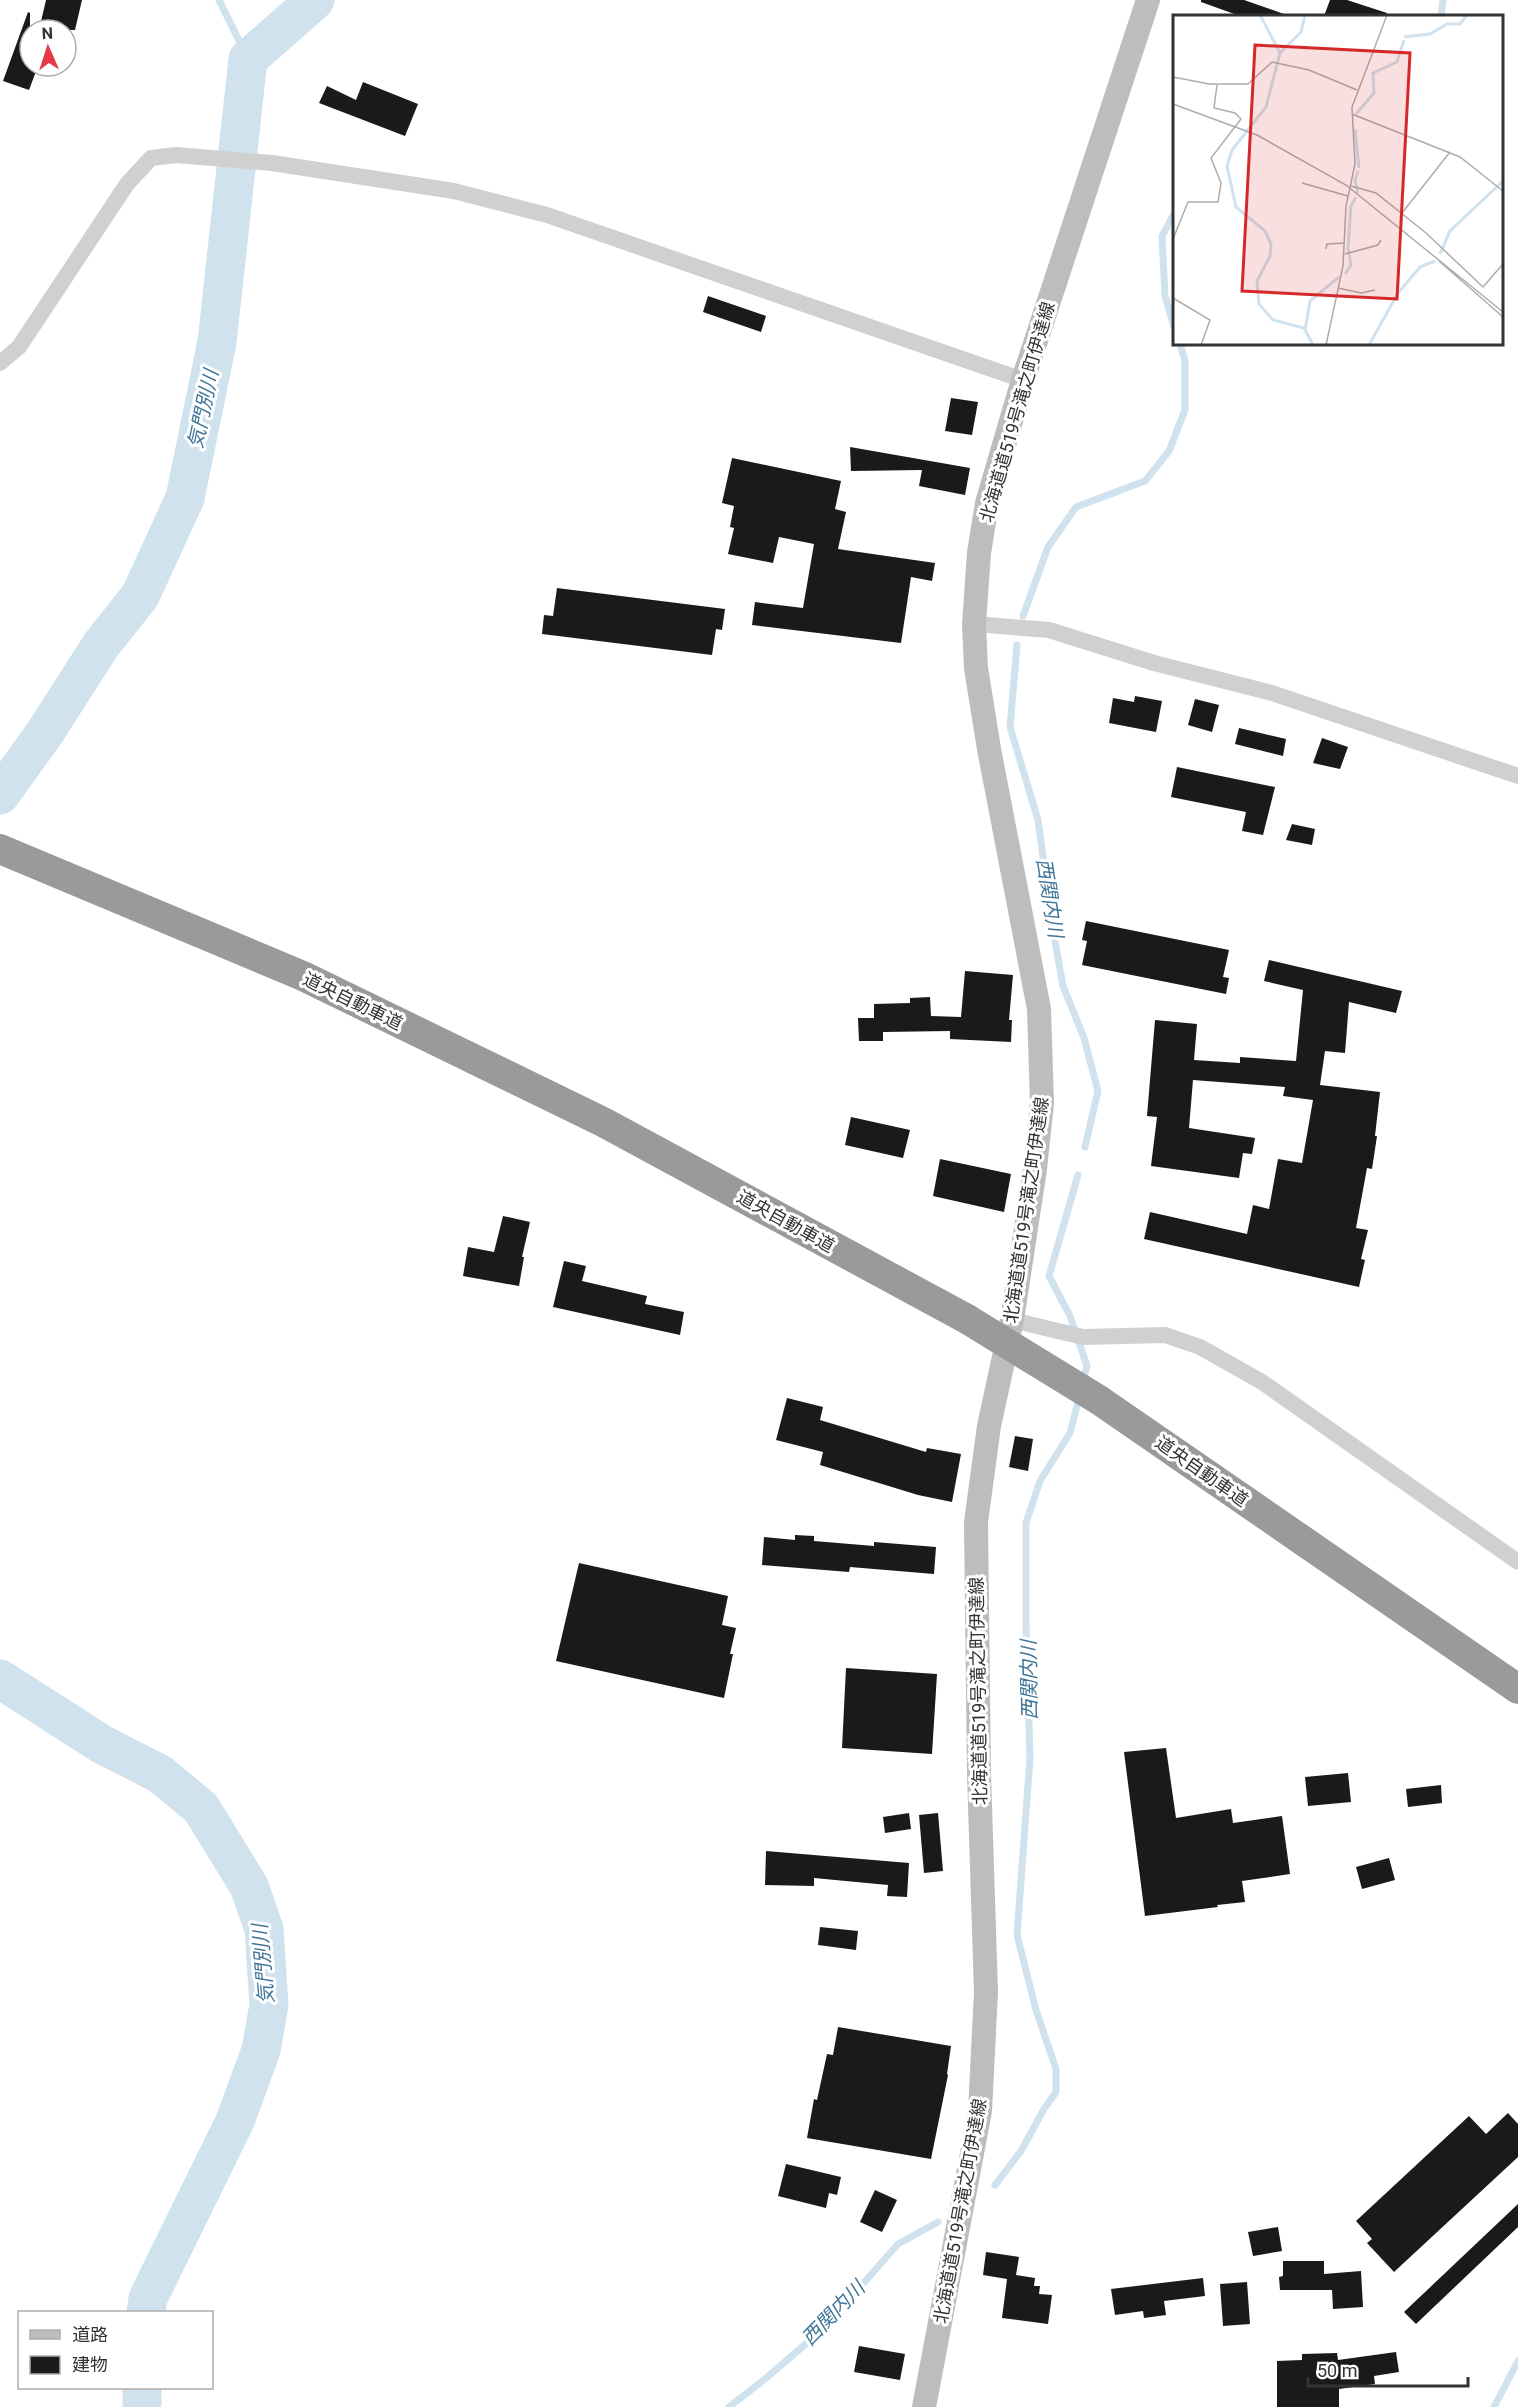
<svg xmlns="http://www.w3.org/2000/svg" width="1518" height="2407" viewBox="0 0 1518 2407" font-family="Roboto,'Noto Sans JP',sans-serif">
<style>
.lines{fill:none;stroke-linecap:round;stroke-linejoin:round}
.stream{stroke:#cfe2ee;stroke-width:7}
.river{stroke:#cfe2ee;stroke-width:39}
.building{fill:#1a1a1a}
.street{stroke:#d0d0d0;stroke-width:16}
.secondary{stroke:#bdbdbd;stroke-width:24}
.highway{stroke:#9a9a9a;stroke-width:30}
.highway-bridge{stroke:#9a9a9a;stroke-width:30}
.labels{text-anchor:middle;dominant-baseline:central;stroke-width:6;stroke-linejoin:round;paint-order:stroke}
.street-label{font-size:18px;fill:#333;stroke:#fff}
.water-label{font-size:20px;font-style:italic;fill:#3f7597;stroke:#fff}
.inset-river{fill:none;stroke:#cfe2ee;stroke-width:3}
.inset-road{fill:none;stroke:#adadad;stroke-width:1.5}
.view{fill:#d62828;fill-opacity:0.15;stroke:#d62828;stroke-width:3}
.inset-edge{fill:none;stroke:#333;stroke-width:3}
</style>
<rect width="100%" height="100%" fill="#fff"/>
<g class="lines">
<path class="stream" d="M219,0L248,59
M1441,16L1443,0
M1174,214L1162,236L1165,296L1174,327
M1023,616L1048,547L1076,507L1145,481L1169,451L1185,410V361L1180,344
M1017,645L1010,727L1038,820L1052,924L1063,986L1084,1038L1098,1091L1085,1147
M1078,1175L1049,1276L1070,1316L1087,1366L1083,1381
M995,2185L1021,2151L1044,2109L1056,2092V2069L1036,2010L1017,1935L1030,1758L1026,1625V1523L1040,1481L1070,1433L1079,1398
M729,2407L765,2379L823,2329L898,2244L938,2222
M1494,2407L1518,2361"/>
<path class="river" d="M0,795L44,734L101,645L140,596L185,498L217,342L248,59L315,0
M0,1679L103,1745L160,1774L201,1808L249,1886L264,1929L269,2005L261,2050L235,2121L148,2298L146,2312
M142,2407V2388"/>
</g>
<path class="building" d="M46,0H82L75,30H39Z
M1201,0H1244L1284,14L1283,16H1240L1201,2Z
M1330,0H1347L1387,13V16H1324Z
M28,12L30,13V66H38L29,90L3,81Z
M363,82L418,104L405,136L319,103L327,86L356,100Z
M708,296L766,316L761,332L703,312Z
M951,398L978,402L972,435L945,431Z
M850,447L970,468L965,495L919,486L922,470L851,471Z
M732,458L841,481L835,509L846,512L838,549L935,563L932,581L911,577L901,643L752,625L755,602L803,608L814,544L779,537L773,563L728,554L734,528L730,527L734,506L722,503Z
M557,588L725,609L722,630L716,629L712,655L542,634L544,615L553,616Z
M1135,696L1162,701L1156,732L1109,723L1113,698L1134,702Z
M1195,699L1219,705L1212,732L1188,725Z
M1239,728L1286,739L1283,756L1235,744Z
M1322,738L1348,747L1340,769L1313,763Z
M1177,767L1275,787L1263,835L1242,831L1246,812L1171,797Z
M1292,824L1315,829L1312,845L1286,840Z
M1086,921L1229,950L1223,977L1229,978L1226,994L1082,965L1087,941L1082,940Z
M1269,960L1402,991L1396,1013L1349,1002L1345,1053L1325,1051L1320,1085L1380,1092L1375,1136H1377L1372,1169L1367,1168L1356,1228L1368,1230L1361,1259L1365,1260L1359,1287L1144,1239L1150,1212L1247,1234L1253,1205L1269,1209L1278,1159L1302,1163L1313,1100L1283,1096L1285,1087L1193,1080L1189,1128L1255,1138L1252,1154L1243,1153L1239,1178L1151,1166L1157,1117L1147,1116L1155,1020L1197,1024L1194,1060L1240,1063V1057L1296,1061L1303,990L1264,981Z
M965,971L1013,975L1009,1020H1012L1011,1042L950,1039V1031L883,1032V1041H859L858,1018H874V1004L910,1003V998L930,997L931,1016L961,1017Z
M851,1117L910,1130L903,1158L845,1145Z
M940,1159L1011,1174L1004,1212L933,1196Z
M503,1216L530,1222L522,1257H524L519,1286L463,1276L468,1247L494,1252Z
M564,1261L586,1266L582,1281L647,1296L645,1304L684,1312L680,1335L553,1307Z
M787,1398L823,1407L820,1420L926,1452L927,1448L961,1454L952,1502L918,1495L820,1465L823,1452L776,1440Z
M1015,1436L1033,1439L1028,1471L1009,1467Z
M795,1535L814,1536V1541L874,1546V1542L936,1547L934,1574L850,1567L849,1572L762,1565L764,1537L795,1540Z
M579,1563L728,1596L722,1625L736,1628L730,1654H733L724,1698L556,1661Z
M846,1668L937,1674L932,1754L842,1748Z
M1166,1748L1176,1818L1231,1809L1233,1823L1282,1816L1290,1874L1242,1881L1245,1902L1217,1905L1218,1907L1145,1916L1124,1752Z
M1348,1773L1351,1802L1308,1806L1305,1777Z
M1441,1785L1442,1803L1408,1807L1406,1789Z
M909,1813L911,1829L885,1833L883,1817Z
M938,1813L943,1871L924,1873L919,1815Z
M766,1851L909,1863L907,1897L887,1896L888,1885L814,1878V1886L765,1885Z
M1389,1858L1395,1880L1362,1889L1356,1867Z
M820,1927L858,1931L856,1950L818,1945Z
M838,2027L951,2046L947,2074L948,2075L931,2159L807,2138L814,2099L817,2100L827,2054L833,2055Z
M1508,2113L1518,2124V2157L1394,2272L1367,2243L1372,2239L1356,2221L1469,2116L1486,2134Z
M786,2164L841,2177L837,2195L829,2193L826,2208L778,2196Z
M875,2190L897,2200L882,2232L860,2222Z
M1518,2204V2227L1416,2324L1404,2312Z
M1278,2227L1282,2251L1253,2256L1248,2232Z
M986,2252L1019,2257L1016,2275L1035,2278L1034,2286H1040L1039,2294L1052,2295L1048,2324L1002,2318L1007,2279L983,2275Z
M1283,2261H1324V2274L1361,2271L1363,2307L1333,2309L1332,2290H1280L1279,2277L1283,2276Z
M1203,2278L1205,2296L1164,2301L1166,2315L1144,2318L1143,2311L1115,2315L1111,2289Z
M1247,2282L1250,2324L1223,2326L1220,2284Z
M859,2346L905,2354L900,2380L854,2372Z
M1396,2352L1399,2372L1374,2376L1375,2384L1339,2389V2407H1277V2361L1302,2360V2354L1337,2353L1338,2360Z"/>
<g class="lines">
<path class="street" d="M0,363L19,347L127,184L151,158L176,155L272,163L454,191L547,215L1023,380
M974,624L1049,630L1154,663L1272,693L1518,776
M1012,1320L1083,1337L1165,1335L1200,1347L1262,1382L1518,1562"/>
<path class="secondary" d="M924,2407L980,2111L986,1992L979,1774L976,1522L989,1426L1012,1320L1035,1169L1042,1103L1039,1009L989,749L976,668L974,624L979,553L987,503L1023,380L1148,0"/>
<path class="highway" d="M0,849L303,976L603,1122L967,1319
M1099,1400L1518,1689"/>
<path class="highway-bridge" d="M967,1319L1099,1400"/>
</g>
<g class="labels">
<g class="street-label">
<text transform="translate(1017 412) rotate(-74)">北海道道519号滝之町伊達線</text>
<text transform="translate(353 1001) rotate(26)">道央自動車道</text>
<text transform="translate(1026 1210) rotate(-82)">北海道道519号滝之町伊達線</text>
<text transform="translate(786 1221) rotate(29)">道央自動車道</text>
<text transform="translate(1202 1471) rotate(35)">道央自動車道</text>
<text transform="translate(978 1691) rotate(-91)">北海道道519号滝之町伊達線</text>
<text transform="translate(960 2211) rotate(-80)">北海道道519号滝之町伊達線</text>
</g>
<g class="water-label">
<text transform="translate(203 409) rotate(-78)">気門別川</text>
<text transform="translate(1050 898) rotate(81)">西関内川</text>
<text transform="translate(1029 1680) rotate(-91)">西関内川</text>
<text transform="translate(263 1964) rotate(-95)">気門別川</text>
<text transform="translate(833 2313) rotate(-46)">西関内川</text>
</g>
</g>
<g transform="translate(1173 15)">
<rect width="330" height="330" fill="#fff"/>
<path class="inset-river" d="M87,0L107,38M132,0L128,17L107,38L93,92L59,135L54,151L63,192L92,216L98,229L97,241L84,266L86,289L100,305L131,313L140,330M231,22L257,19L274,9H287L294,0M183,99L201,78L200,58L224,47L231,25M182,114L186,153M185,178L182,166L185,156M267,239L277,216L330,166M172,259L178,250L175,233L178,191L183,182M132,315L137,286L166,262M196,330L225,278L247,252L262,246"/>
<path class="inset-road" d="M0,62L36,69H75L99,47L136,55L184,75M0,89L84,120L173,170L330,297M179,99L287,142L330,176M129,168L175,181M178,171L203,178L253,218L310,272L330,249M229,198L277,137M0,224L15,187H45L48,168L38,143L68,104L62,98L41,93L44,70M153,234L154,229L172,228M172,239L205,230L208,225M266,246L330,302M165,273L188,278L202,275M0,283L37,305L28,330M153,330L170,251L173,191L182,149L179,92L214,0"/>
<path class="view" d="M82,30L237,38L224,284L69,276Z"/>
<rect width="330" height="330" class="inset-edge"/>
</g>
<rect x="18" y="2311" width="195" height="78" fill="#ffffff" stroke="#adadad" stroke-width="1.5"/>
<rect x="30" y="2330" width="30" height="9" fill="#bdbdbd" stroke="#adadad" stroke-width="1.5"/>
<text x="72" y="2341" font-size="18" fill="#333333">道路</text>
<rect x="30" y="2356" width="30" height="18" fill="#1a1a1a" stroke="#adadad" stroke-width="1.5"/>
<text x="72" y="2371" font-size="18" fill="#333333">建物</text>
<g transform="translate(48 48) rotate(357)"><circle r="28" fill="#ffffff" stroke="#adadad" stroke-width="1.5"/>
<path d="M0-4.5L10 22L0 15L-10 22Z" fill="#e63946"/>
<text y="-9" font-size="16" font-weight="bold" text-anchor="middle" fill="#333333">N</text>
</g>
<path d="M1308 2377v9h160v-9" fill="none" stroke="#333333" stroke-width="3"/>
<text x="1317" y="2377" font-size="18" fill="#333333" stroke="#ffffff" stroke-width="4.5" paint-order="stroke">50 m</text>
</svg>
